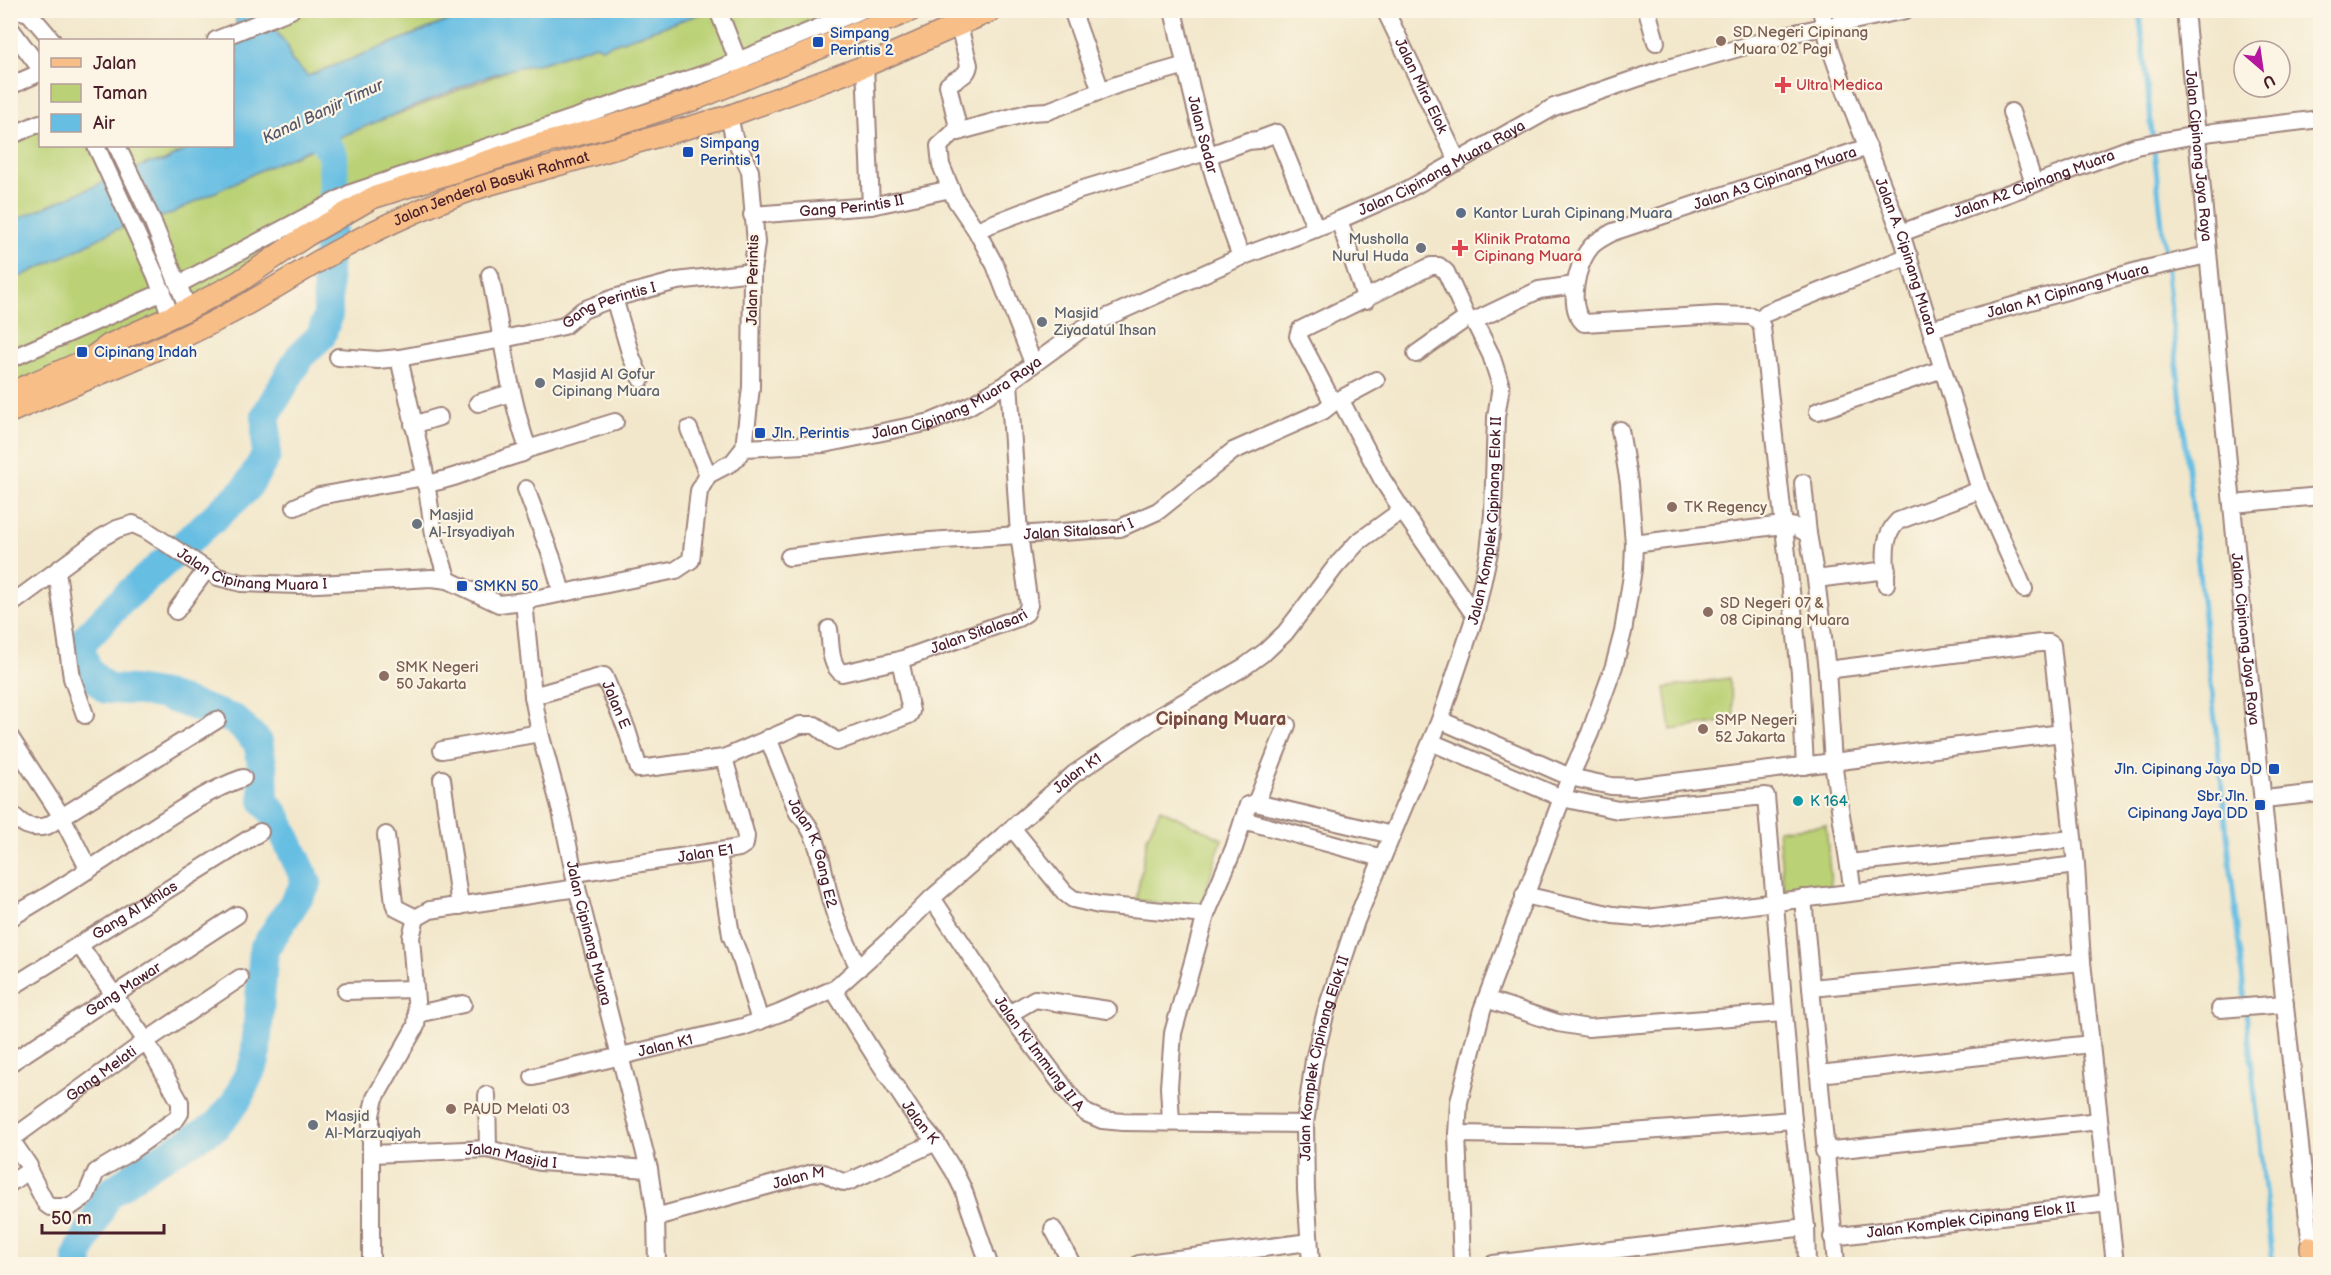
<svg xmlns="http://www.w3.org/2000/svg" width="2331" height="1275" viewBox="0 0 2331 1275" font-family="'Balsamiq Sans',sans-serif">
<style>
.green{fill:#bad175;stroke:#827850;stroke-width:1.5}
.water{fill:#66bee3;stroke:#586e87;stroke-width:1.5}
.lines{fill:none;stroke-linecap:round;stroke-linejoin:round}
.stream{stroke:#66bee3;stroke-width:5}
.river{stroke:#66bee3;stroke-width:30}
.minor-casing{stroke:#9e837b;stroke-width:20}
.major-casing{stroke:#9e837b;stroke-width:24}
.minor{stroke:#fff;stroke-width:16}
.major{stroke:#f7be88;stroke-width:21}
.education-dot{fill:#8d6e63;stroke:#fcf5e5;stroke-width:2}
.transit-dot{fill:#1a4fb4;stroke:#fcf5e5;stroke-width:2}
.health-dot{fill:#e0444e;stroke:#fcf5e5;stroke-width:2}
.service-dot{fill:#5c6f8a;stroke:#fcf5e5;stroke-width:2}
.worship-dot{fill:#6b7280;stroke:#fcf5e5;stroke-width:2}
.culture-dot{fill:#0f9aa8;stroke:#fcf5e5;stroke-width:2}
.labels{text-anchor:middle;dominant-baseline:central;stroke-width:4.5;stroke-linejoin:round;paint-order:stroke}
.education-label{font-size:15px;fill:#785e54;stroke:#fcf5e5;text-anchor:start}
.transit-label{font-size:15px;fill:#164399;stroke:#fcf5e5;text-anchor:start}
.health-label{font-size:15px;fill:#be3a42;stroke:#fcf5e5;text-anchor:start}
.street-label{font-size:15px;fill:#4a1f2b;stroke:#fcf5e5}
.service-label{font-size:15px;fill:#4e5e75;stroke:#fcf5e5;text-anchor:start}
.worship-label{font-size:15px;fill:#5b616d;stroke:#fcf5e5;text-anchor:start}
.culture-label{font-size:15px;fill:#0d838f;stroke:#fcf5e5;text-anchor:start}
.water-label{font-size:16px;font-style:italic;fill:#54576b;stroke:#fcf5e5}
.quarter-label{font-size:18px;font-weight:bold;fill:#7a4b42;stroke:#fcf5e5}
</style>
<rect width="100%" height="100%" fill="#fcf5e5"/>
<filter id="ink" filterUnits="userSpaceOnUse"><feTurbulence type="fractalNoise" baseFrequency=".0167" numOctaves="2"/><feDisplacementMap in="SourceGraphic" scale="12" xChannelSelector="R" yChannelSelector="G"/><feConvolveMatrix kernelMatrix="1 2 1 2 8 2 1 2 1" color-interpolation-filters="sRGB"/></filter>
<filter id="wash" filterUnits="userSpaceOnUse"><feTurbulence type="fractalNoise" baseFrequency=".008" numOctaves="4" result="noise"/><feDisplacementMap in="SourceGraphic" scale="24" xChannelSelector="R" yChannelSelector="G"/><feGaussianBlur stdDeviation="1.35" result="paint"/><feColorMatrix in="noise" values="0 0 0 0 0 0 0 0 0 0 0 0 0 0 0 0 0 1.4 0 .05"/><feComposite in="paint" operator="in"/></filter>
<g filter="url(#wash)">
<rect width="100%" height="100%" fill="#f2e7cb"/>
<path class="green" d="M291,11H483L447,21L308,76L291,60L288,46L279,35L235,50L237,74L233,89L232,40Z
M708,11H912L820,48L372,198L188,309L152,220L267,167L332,141L368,124L407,111L514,68L542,63L596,45L602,48Z
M40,124V146H96L171,317L11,393V137Z
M117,146H193L163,162L149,163L130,171Z
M1729,678L1735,720L1671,730L1665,688Z
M1160,809L1222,839L1200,908L1136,900L1147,838Z
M1826,825L1831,886L1784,890L1778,830Z"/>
<path class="water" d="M236,11H267L279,35L288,46L291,60L308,76L448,21L483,11H708L602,48L596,45L542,63L514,68L483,78L267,167L168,215L115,230L71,253L11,281L10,222L149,163L163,162L193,146H232L233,89L237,74Z"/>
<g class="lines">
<path class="stream" d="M2139,10L2273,1264"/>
<path class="river" d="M79,1264L77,1257L107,1195L152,1163L216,1126L236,1102L255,1061L264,949L307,883L276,816L264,801L263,770L258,742L235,720L164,695L134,690L107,689L87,670L79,645L122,600L246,489L266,456V415L300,356L321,336L328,315L327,267L334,205L333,155L303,111"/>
</g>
</g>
<g filter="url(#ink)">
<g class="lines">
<g class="minor-casing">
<g id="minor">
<path d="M18,10L29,13L52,40"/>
<path d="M718,10L742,71"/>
<path d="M1072,10L1101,91"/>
<path id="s1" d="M1173,10C1192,94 1210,176 1241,257"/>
<path id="s2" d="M1385,10L1458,162"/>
<path d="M1647,10L1656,42"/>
<path id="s3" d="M1821,10L1830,47L1846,92L1901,233L1980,490L2024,589"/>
<path id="s4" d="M2185,10L2240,589L2311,1247L2320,1246"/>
<path d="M959,26L969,65C967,78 956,77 948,85L959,132"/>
<path d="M10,28L40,68L37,74L10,86"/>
<path d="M216,40L291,10"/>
<path d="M865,66L871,206"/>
<path d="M2011,112L2034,184"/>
<path d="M729,116L733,134L750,171L756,243L752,272L751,387L744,448"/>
<path d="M10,136L40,123"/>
<path d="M96,146L156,276L171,317"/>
<path d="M117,146L152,220L188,309"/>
<path d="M1207,156L1248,141L1258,140L1277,133L1316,229"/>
<path id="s5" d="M752,215L871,206L951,189"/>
<path d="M1339,220L1366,300"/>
<path d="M976,230L1080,190L1206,152"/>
<path id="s6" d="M1901,233L2136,146L2213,132L2320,119"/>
<path d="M490,275C502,333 508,392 528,449L615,422"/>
<path d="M179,284L351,193L716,70L861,10"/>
<path d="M614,298L631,356L641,379"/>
<path d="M1766,313L1909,256"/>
<path d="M1474,321L1539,290L1575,285"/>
<path id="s7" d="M1931,329L2145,269L2207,255"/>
<path d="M1416,354L1467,318"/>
<path id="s8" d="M338,357L378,360L399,358L503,339L564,326L583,310L614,298L677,281L752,272"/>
<path d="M399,358L424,469L435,541L448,580"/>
<path d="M10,359L163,292"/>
<path d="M1033,363L995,265L976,230L955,199L941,165L939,146L953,133L1031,112L1048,111L1119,84L1186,65"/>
<path d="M1340,399L1382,479L1402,510"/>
<path d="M478,403L511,393"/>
<path d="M1333,403L1298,336L1300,330L1431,266H1439L1446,272L1467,318L1474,321"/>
<path d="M1818,411L1943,369"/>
<path d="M413,425L439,417"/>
<path d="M689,429L708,475"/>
<path d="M1803,483L1808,534"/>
<path d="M425,484C461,478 489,462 523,453"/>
<path d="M526,489L552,558L562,593"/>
<path d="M2233,504L2320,496"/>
<path d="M295,507L319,496L424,477"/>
<path d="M1634,544L1783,525L1796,527L1808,534L1816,579L1827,670L1833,763L1853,892"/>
<path id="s9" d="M789,557L901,543L1120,528L1158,511L1233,451L1323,411L1333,403L1376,380"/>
<path d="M57,571L72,678L85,715"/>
<path d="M1816,579L1887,570"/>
<path d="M1886,584C1887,561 1880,539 1898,521L1980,490"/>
<path id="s10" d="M524,601L533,696L540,733L561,811L577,888L649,1169L656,1217L657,1264"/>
<path id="s11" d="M10,605L101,538L117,529L133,524L146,530L218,577L242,583L298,585L432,578L448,580L499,604L524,601L676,570L691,560L699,491L708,475L733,462L744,448L824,444L931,422L969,406L1009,382L1083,328L1241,257L1339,220L1407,190L1554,107L1661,70L1785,35L1906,10"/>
<path d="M176,611L206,570"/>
<path d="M829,629C831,643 829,665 842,673L900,660"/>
<path d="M1827,670L2040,643H2049L2052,645L2076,865L2082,962L2115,1264"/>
<path id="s12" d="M533,696L604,676L627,730L639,769L724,758L800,725H815L837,742L909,715L911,711L900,660L1018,618L1026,613L1029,605L1019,534L1009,382"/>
<path d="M1440,720L1570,777L1611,786L1635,787L2062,733"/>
<path d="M10,737L62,817L89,870"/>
<path id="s13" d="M768,738L798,813C823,837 822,877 833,908C839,929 849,948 859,968"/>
<path d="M1431,742L1562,798L1618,810L1766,796L1793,1120L1806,1227L1807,1264"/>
<path d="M442,750L540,733"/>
<path id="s14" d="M1805,766L1800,673L1762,327L1758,320L1751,316L1717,315L1584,323C1567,307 1576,265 1590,248C1595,241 1605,237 1613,232L1868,147"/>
<path d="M442,779L460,906"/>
<path d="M2264,799L2320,793"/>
<path d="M1256,803L1287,725"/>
<path d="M10,812C22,825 30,830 47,826L217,720"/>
<path d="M1243,820L1382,858"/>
<path d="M1013,829L1065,893L1073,899L1099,905L1206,915"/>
<path d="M386,835L394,903L396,908L416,918"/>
<path d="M718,852L731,935L742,962L760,1021"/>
<path d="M1849,863L2073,839"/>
<path id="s15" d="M575,873L739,848L745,844L746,836L724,758"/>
<path d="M1524,895L1613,915L1647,918L2076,865"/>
<path id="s16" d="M932,898L1009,1014L1072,1098L1086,1113L1102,1120L1123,1122L1305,1124"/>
<path d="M1803,898L1836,1264"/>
<path d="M10,918C53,893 94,867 135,839C170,817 203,792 243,778"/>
<path id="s17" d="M10,988L260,832"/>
<path id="s18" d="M836,988L838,997L873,1053L916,1118L936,1142L955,1173L963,1189L989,1264"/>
<path d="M1811,988L2082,962"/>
<path d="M346,991L414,989"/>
<path d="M1486,999L1558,1023L1588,1028L1783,1013"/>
<path d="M2220,1009L2285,1004"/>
<path d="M417,1014L463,1004"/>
<path d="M1009,1014L1035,999L1108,1010"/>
<path id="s19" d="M10,1063L237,915"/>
<path d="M1819,1074L2091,1044"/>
<path id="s20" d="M533,1077L743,1027L780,1013L836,988L896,934L932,898L1074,774L1160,716L1244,667L1266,651L1285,633L1336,566L1358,542L1402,510L1475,616"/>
<path d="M487,1095L488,1149"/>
<path d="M1171,1121L1169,1087L1173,1033L1206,915L1234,848L1248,805L1256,803L1392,835"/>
<path d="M1457,1134L1577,1136L1793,1120"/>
<path d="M1824,1151L2099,1121"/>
<path id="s21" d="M372,1154L488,1149L540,1162L649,1169"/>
<path d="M29,1171L46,1204L50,1207H70L86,1196L96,1172L128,1153L176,1119L180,1113V1102L146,1041L80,946"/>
<path id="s22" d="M10,1183L29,1171V1166L12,1141L13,1138L146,1041L240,978"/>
<path id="s23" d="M656,1217L813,1173C832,1170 832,1183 848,1182L936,1142"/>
<path d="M1053,1229L1072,1264"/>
<path id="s24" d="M1832,1237L2108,1203"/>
<path d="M371,1264V1115L375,1098L416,1026L417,1014L411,937L416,918L430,910L577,888"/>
<path d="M1139,1264L1309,1242"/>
<path id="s25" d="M1311,1264L1306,1190L1305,1124L1314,1060L1326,1011L1356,921L1440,720L1475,616L1489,552L1493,514L1496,417L1501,386L1491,355L1474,321"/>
<path d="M1462,1264L1457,1134L1459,1102L1482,1010L1570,777L1590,733L1614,666L1623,632L1633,569L1634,544L1629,483L1620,430"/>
<path d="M1493,1264L1806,1227"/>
</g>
</g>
<g class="major-casing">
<g id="major">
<path d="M10,393L91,358L109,345L188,309L240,281L306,236L372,198L541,144L611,126L696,99L912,10"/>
<path id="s26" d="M10,412C83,380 157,352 227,315C263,296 297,273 333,253C382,226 433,202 487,185L729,116L865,66L993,10"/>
<path d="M2311,1247L2313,1264"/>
</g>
</g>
<use href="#minor" class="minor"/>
<use href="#major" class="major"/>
</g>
</g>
<g class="education-dot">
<circle cx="1721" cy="41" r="6"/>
<circle cx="1672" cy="507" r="6"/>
<circle cx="1708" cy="612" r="6"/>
<circle cx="384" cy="676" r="6"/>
<circle cx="1703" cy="729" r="6"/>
<circle cx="451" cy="1109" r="6"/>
</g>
<g class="transit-dot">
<rect x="812" y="36" width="12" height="12" rx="3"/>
<rect x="682" y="146" width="12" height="12" rx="3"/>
<rect x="76" y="346" width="12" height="12" rx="3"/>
<rect x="754" y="427" width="12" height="12" rx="3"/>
<rect x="456" y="580" width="12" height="12" rx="3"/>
<rect x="2268" y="763" width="12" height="12" rx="3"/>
<rect x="2254" y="799" width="12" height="12" rx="3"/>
</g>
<g class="health-dot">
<path d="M1780 76h6v6h6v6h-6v6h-6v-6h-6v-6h6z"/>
<path d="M1457 239h6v6h6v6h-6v6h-6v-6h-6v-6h6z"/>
</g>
<circle class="service-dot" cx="1461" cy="213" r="6"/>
<g class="worship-dot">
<circle cx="1421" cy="248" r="6"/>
<circle cx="1042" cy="322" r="6"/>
<circle cx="540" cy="383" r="6"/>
<circle cx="417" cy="524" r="6"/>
<circle cx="313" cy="1125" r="6"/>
</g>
<circle class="culture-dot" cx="1798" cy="801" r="6"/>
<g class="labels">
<g class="education-label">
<text x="1733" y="32">SD Negeri Cipinang<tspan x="1733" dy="17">Muara 02 Pagi</tspan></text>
<text x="1684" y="507">TK Regency</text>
<text x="1720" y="603">SD Negeri 07 &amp;<tspan x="1720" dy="17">08 Cipinang Muara</tspan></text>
<text x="396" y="667">SMK Negeri<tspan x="396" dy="17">50 Jakarta</tspan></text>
<text x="1715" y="720">SMP Negeri<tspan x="1715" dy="17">52 Jakarta</tspan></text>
<text x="463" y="1109">PAUD Melati 03</text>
</g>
<g class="transit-label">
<text x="830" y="33">Simpang<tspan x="830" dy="17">Perintis 2</tspan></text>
<text x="700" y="143">Simpang<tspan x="700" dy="17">Perintis 1</tspan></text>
<text x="94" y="352">Cipinang Indah</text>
<text x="772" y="433">Jln. Perintis</text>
<text x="474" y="586">SMKN 50</text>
<text x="2262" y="769" text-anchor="end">Jln. Cipinang Jaya DD</text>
<text x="2248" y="796" text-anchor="end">Sbr. Jln.<tspan x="2248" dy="17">Cipinang Jaya DD</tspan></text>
</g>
<g class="health-label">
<text x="1796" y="85">Ultra Medica</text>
<text x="1474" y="239">Klinik Pratama<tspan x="1474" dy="17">Cipinang Muara</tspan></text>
</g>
<g class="street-label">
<text stroke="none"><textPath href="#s2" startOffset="84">Jalan Mira Elok</textPath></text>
<text stroke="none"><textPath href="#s1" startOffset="128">Jalan Sadar</textPath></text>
<text stroke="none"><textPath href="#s4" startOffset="146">Jalan Cipinang Jaya Raya</textPath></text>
<text stroke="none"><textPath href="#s11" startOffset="1630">Jalan Cipinang Muara Raya</textPath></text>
<text stroke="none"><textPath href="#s14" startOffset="904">Jalan A3 Cipinang Muara</textPath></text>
<text stroke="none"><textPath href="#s6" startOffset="142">Jalan A2 Cipinang Muara</textPath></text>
<text stroke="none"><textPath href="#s26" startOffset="532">Jalan Jenderal Basuki Rahmat</textPath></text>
<text stroke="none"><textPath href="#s5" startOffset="100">Gang Perintis II</textPath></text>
<text stroke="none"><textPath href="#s3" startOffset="261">Jalan A. Cipinang Muara</textPath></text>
<text transform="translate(753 280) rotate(-89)">Jalan Perintis</text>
<text stroke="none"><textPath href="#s7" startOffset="142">Jalan A1 Cipinang Muara</textPath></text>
<text stroke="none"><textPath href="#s8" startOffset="280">Gang Perintis I</textPath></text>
<text stroke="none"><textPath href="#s11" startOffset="1090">Jalan Cipinang Muara Raya</textPath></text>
<text stroke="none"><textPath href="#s25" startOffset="774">Jalan Komplek Cipinang Elok II</textPath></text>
<text stroke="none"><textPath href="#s9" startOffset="291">Jalan Sitalasari I</textPath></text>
<text stroke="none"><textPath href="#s11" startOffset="280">Jalan Cipinang Muara I</textPath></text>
<text stroke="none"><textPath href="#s12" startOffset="602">Jalan Sitalasari</textPath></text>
<text stroke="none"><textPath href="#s4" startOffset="632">Jalan Cipinang Jaya Raya</textPath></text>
<text stroke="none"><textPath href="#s12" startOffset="105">Jalan E</textPath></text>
<text stroke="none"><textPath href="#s20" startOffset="640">Jalan K1</textPath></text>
<text stroke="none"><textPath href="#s15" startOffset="132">Jalan E1</textPath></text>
<text stroke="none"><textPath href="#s13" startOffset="124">Jalan K. Gang E2</textPath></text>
<text stroke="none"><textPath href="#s17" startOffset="147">Gang Al Ikhlas</textPath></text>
<text stroke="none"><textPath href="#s10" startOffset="339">Jalan Cipinang Muara</textPath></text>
<text stroke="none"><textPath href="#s19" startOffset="135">Gang Mawar</textPath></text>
<text stroke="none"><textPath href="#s20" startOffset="136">Jalan K1</textPath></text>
<text stroke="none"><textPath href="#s16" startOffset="189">Jalan Ki Immung II A</textPath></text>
<text stroke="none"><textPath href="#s25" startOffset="208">Jalan Komplek Cipinang Elok II</textPath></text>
<text stroke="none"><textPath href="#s22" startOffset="170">Gang Melati</textPath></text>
<text stroke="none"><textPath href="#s18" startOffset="159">Jalan K</textPath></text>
<text stroke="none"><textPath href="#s21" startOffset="140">Jalan Masjid I</textPath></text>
<text stroke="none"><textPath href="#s23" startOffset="148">Jalan M</textPath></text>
<text stroke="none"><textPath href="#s24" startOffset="140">Jalan Komplek Cipinang Elok II</textPath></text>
</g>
<g class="service-label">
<text x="1473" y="213">Kantor Lurah Cipinang Muara</text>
</g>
<g class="worship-label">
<text x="1409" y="239" text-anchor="end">Musholla<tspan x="1409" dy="17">Nurul Huda</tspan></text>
<text x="1054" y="313">Masjid<tspan x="1054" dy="17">Ziyadatul Ihsan</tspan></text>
<text x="552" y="374">Masjid Al Gofur<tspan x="552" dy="17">Cipinang Muara</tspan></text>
<text x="429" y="515">Masjid<tspan x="429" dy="17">Al-Irsyadiyah</tspan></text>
<text x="325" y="1116">Masjid<tspan x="325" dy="17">Al-Marzuqiyah</tspan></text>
</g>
<g class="culture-label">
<text x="1810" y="801">K 164</text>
</g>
<g class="water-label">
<text transform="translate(323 112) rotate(-25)">Kanal Banjir Timur</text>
</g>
<g class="quarter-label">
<text x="1221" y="719">Cipinang Muara</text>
</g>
</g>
<rect width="2331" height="1275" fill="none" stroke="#fcf5e5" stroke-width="36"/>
<rect x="39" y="39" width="195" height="108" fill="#fcf5e5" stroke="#b59f9b" stroke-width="1.5"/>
<rect x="51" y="58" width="30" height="9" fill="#f7be88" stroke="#b59f9b" stroke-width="1.5"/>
<text x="93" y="69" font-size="18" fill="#4a1f2b">Jalan</text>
<rect x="51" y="84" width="30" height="18" fill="#bad175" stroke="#b59f9b" stroke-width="1.5"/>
<text x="93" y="99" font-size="18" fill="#4a1f2b">Taman</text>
<rect x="51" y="114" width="30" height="18" fill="#66bee3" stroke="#b59f9b" stroke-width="1.5"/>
<text x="93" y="129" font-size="18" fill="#4a1f2b">Air</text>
<g transform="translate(2262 69) rotate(151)"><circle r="28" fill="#fcf5e5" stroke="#b59f9b" stroke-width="1.5"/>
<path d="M0-4.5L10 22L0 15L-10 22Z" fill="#b5179e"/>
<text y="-9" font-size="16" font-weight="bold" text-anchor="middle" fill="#4a1f2b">U</text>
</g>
<path d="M42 1224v9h122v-9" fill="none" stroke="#4a1f2b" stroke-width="3"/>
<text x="51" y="1224" font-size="18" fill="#4a1f2b" stroke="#fcf5e5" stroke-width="4.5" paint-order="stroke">50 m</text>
</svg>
